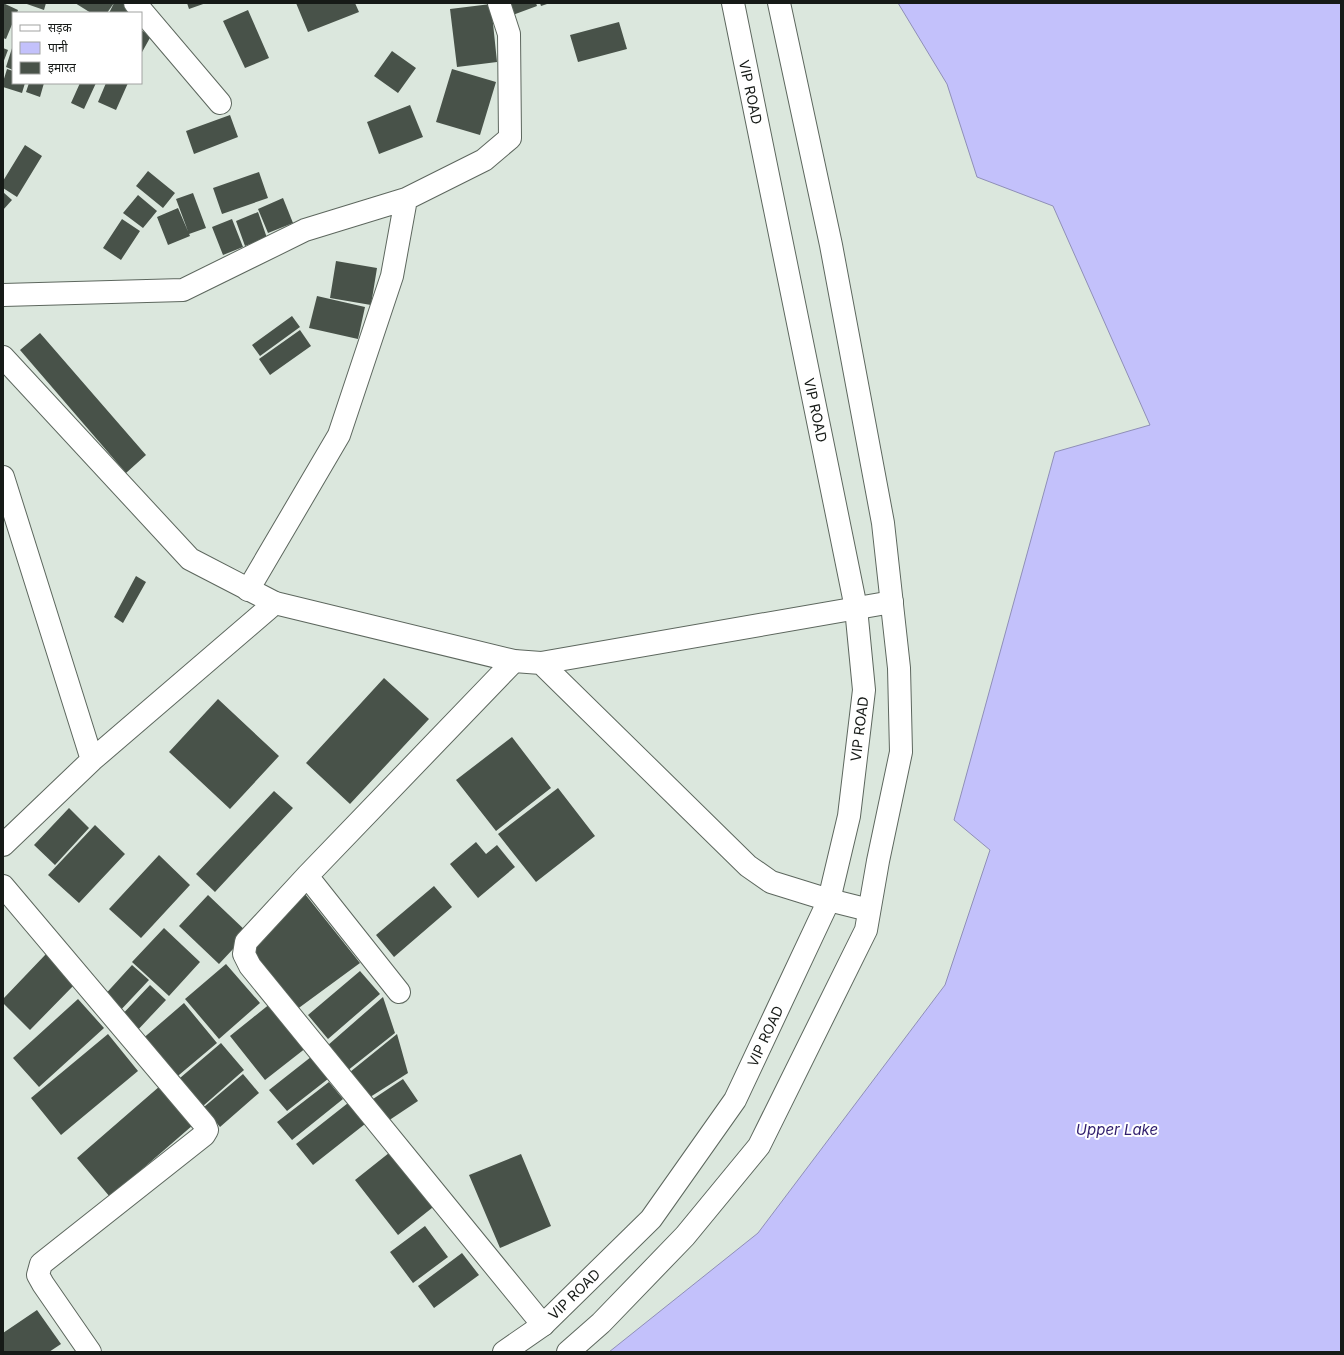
<svg xmlns="http://www.w3.org/2000/svg" width="1344" height="1355" viewBox="0 0 1344 1355" font-family="Inter,'Noto Sans Devanagari',sans-serif">
<style>
.water{fill:#c3c1fb;stroke:#8f8fb7}
.building{fill:#485249}
.lines{fill:none;stroke-linecap:round;stroke-linejoin:round}
.street-casing{stroke:#5d675e;stroke-width:24}
.secondary-casing{stroke:#5d675e;stroke-width:24}
.primary-casing{stroke:#5d675e;stroke-width:24}
.street{stroke:#fff;stroke-width:22}
.secondary{stroke:#fff;stroke-width:22}
.primary{stroke:#fff;stroke-width:22}
.labels{text-anchor:middle;dominant-baseline:central;stroke-width:4;stroke-linejoin:round;paint-order:stroke}
.street-label{font-size:14px;fill:#161a17;stroke:#fff}
.water-label{font-size:15px;font-style:italic;fill:#301e6e;stroke:#fff}
</style>
<rect width="100%" height="100%" fill="#dbe7dd"/>
<path class="water" d="M898,3H1341V1352H609L758,1233L945,985L990,850L954,820L1055,452L1150,425L1053,206L977,177L947,84Z"/>
<path class="building" d="M3,3L18,10L17,13H13V22L6,39L3,38Z
M24,3H46L44,10Z
M75,3H114L107,13H91Z
M114,3H124L138,11L136,13H109Z
M187,3H206L189,9Z
M296,3H355L359,12L308,32Z
M501,3H536L537,6L507,17Z
M540,3H550L541,6Z
M491,4L497,62L457,67L450,9Z
M248,10L269,58L245,68L223,21Z
M619,22L627,49L578,62L570,35Z
M141,30L151,36L141,54Z
M13,45V70L6,67Z
M3,48L8,50L3,63Z
M392,51L416,68L398,93L374,76Z
M7,69L13,71V83H25L22,93L3,87V82Z
M452,69L496,82L480,135L436,122Z
M29,83H44L40,97L26,92Z
M80,83H96L84,109L71,103Z
M106,83H128L116,110L98,102Z
M410,105L423,137L379,154L367,122Z
M230,115L238,137L194,154L186,131Z
M25,145L42,156L17,197L3,188V181Z
M148,171L175,193L163,208L136,186Z
M259,172L268,198L222,214L213,188Z
M3,192L12,200L3,210Z
M193,193L206,228L189,234L176,199Z
M138,195L157,211L143,228L123,213Z
M283,198L293,223L268,233L258,209Z
M178,208L190,236L168,245L157,217Z
M258,212L267,238L245,246L236,221Z
M122,219L140,231L121,260L103,248Z
M232,219L243,247L223,255L212,227Z
M336,261L377,268L371,305L330,298Z
M317,296L365,307L358,339L309,328Z
M292,316L300,327L260,356L252,345Z
M300,330L311,346L270,375L259,359Z
M40,333L146,455L126,473L20,350Z
M136,576L146,582L123,623L114,617Z
M384,678L429,719L350,804L306,763Z
M218,699L279,756L230,809L169,752Z
M512,737L551,788L496,831L456,780Z
M558,788L595,836L536,882L498,834Z
M274,791L293,808L215,892L196,874Z
M69,808L89,828L55,865L34,845Z
M95,825L125,854L79,903L48,875Z
M476,842L486,854L497,845L515,867L478,898L450,864Z
M159,855L190,885L141,938L109,909Z
M434,886L452,907L394,957L376,935Z
M305,894L360,963L296,1010L250,947Z
M208,895L248,933L219,964L179,926Z
M164,928L200,962L169,996L132,962Z
M46,954L76,983L30,1030L3,1003V999Z
M226,964L260,1003L219,1039L185,999Z
M132,965L149,980L117,1014L101,999Z
M360,971L380,994L328,1039L308,1015Z
M150,985L166,1000L134,1034L118,1019Z
M383,997L395,1033L347,1071L327,1046Z
M78,999L104,1028L39,1087L13,1058Z
M276,999L311,1044L265,1080L230,1036Z
M184,1003L217,1043L173,1080L140,1041Z
M108,1034L138,1071L61,1135L31,1098Z
M397,1034L408,1073L367,1099L350,1072Z
M221,1043L244,1070L203,1106L180,1078Z
M316,1053L333,1075L287,1111L269,1090Z
M243,1074L259,1093L220,1127L204,1107Z
M403,1079L418,1101L388,1121L373,1099Z
M329,1082L343,1099L292,1140L277,1122Z
M160,1086L193,1125L110,1197L77,1158Z
M348,1103L365,1124L313,1165L296,1144Z
M394,1149L437,1204L398,1235L355,1180Z
M521,1154L551,1226L500,1248L469,1175Z
M425,1226L448,1257L413,1283L390,1252Z
M462,1253L479,1275L434,1308L418,1286Z
M37,1310L61,1344L49,1352H3V1333Z"/>
<g class="lines">
<g class="street-casing">
<path id="street" d="M135,3L220,103
M3,295L183,290L305,230L406,199L484,160L510,138L509,34L499,3
M3,477L92,760
M248,590L339,435L392,276L406,199
M514,661L307,876L246,942L244,954L250,966L543,1325
M3,845L92,760L275,603
M307,876L399,992
M3,886L205,1125L207,1130L204,1135L41,1264L38,1275L43,1284L90,1352"/>
</g>
<g class="secondary-casing">
<path id="secondary" d="M3,357L190,559L275,603L514,661L541,663L748,866L771,882L829,900L869,910
M541,663L892,602"/>
</g>
<g class="primary-casing">
<path id="primary" d="M504,1352L543,1325L651,1219L735,1100L829,900L849,816L864,690L856,608L733,3
M568,1352L601,1323L685,1236L759,1146L866,930L878,861L901,752L899,668L883,523L831,245L779,3"/>
</g>
<use href="#street" class="street"/>
<use href="#secondary" class="secondary"/>
<use href="#primary" class="primary"/>
</g>
<g class="labels">
<g class="street-label">
<text transform="translate(751 92) rotate(78)">VIP ROAD</text>
<text transform="translate(816 410) rotate(78)">VIP ROAD</text>
<text transform="translate(859 729) rotate(-83)">VIP ROAD</text>
<text transform="translate(765 1036) rotate(-65)">VIP ROAD</text>
<text transform="translate(574 1294) rotate(-44)">VIP ROAD</text>
</g>
<g class="water-label">
<text x="1117" y="1129">Upper Lake</text>
</g>
</g>
<rect width="1344" height="1355" fill="none" stroke="#161a17" stroke-width="8"/>
<rect x="12" y="12" width="130" height="72" fill="#ffffff" stroke="#a2a3a2"/>
<rect x="20" y="25" width="20" height="6" fill="#ffffff" stroke="#a2a3a2"/>
<text x="48" y="32" font-size="12" fill="#161a17">सड़क</text>
<rect x="20" y="42" width="20" height="12" fill="#c3c1fb" stroke="#a2a3a2"/>
<text x="48" y="52" font-size="12" fill="#161a17">पानी</text>
<rect x="20" y="62" width="20" height="12" fill="#485249" stroke="#a2a3a2"/>
<text x="48" y="72" font-size="12" fill="#161a17">इमारत</text>
</svg>
